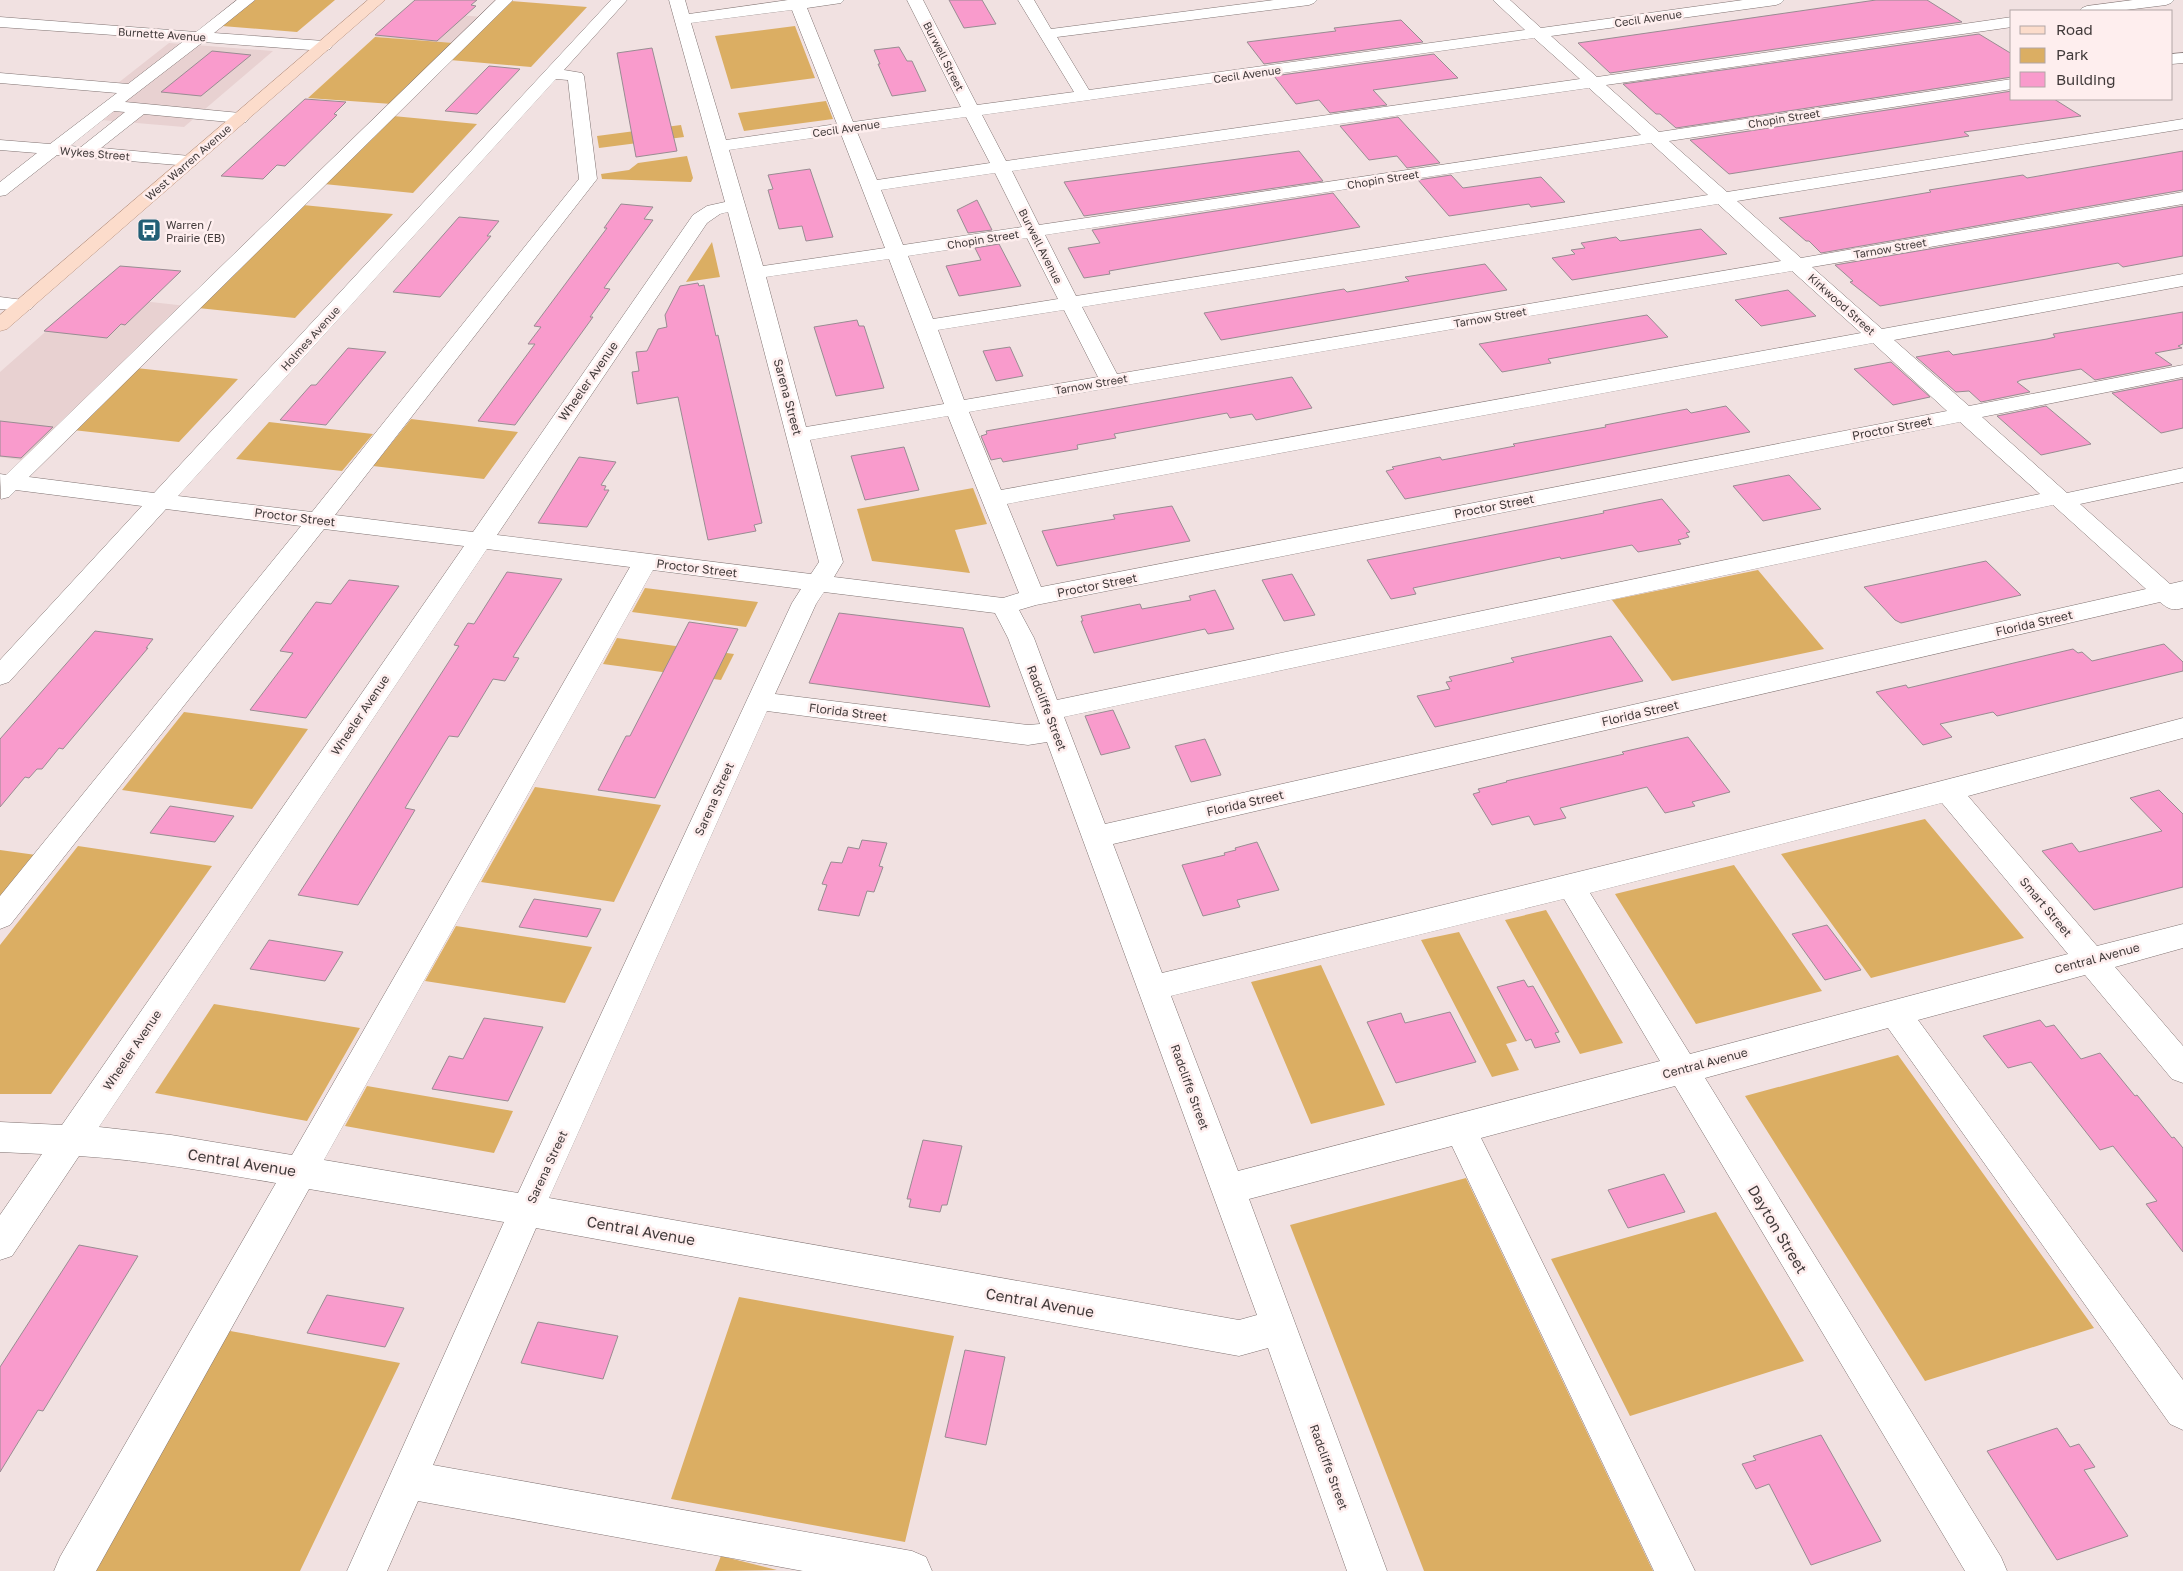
<svg xmlns="http://www.w3.org/2000/svg" width="2183" height="1571" viewBox="0 0 2183 1571" font-family="'Golos Text',sans-serif">
<style>
.built{fill:#e8d1d1}
.green{fill:#dbae63}
.building{fill:#f99bcc;stroke:#998c92}
.lines{fill:none;stroke-linecap:round;stroke-linejoin:round}
.minor-casing{stroke:#807372;stroke-width:1}
.major-casing{stroke:#b99482;stroke-width:1}
.minor{fill:#fff;fill-rule:evenodd}
.major{fill:#fcdccb;fill-rule:evenodd}
.labels{text-anchor:middle;dominant-baseline:central;stroke-width:5;stroke-linejoin:round;paint-order:stroke}
.far-street-label{font-size:11px;fill:#413a3a;stroke:#feeeee}
.far-poi-label{font-size:11px;fill:#413a3a;stroke:#feeeee;text-anchor:start}
.street-label{font-size:12px;fill:#413a3a;stroke:#feeeee}
.near-street-label{font-size:15px;fill:#413a3a;stroke:#feeeee}
</style>
<rect width="100%" height="100%" fill="#f1e1e1"/>
<path class="built" d="M405,10L482,17L454,43L375,37Z
M169,43L273,51L184,127L101,120L145,85L118,83Z
M87,295L187,306L26,461L0,457V372Z"/>
<path class="green" d="M255,0H335L297,32L222,26Z
M511,1L587,7L531,67L450,60Z
M795,26L815,78L731,89L715,36Z
M375,37L454,43L392,104L308,98Z
M826,101L833,119L744,131L738,113Z
M393,116L477,124L413,193L324,184Z
M681,125L684,137L599,148L597,136Z
M687,156L693,178L691,182L602,179L601,174L629,170L638,163Z
M303,205L393,214L295,318L198,308Z
M712,242L720,277L686,282Z
M136,368L238,379L179,442L73,430Z
M411,419L518,432L484,479L373,466Z
M269,422L373,434L342,471L236,459Z
M973,488L987,524L955,530L970,573L872,561L857,509Z
M1758,570L1824,649L1672,681L1612,600Z
M645,588L758,602L746,627L632,612Z
M617,638L734,654L721,680L603,664Z
M184,712L308,729L252,809L122,790Z
M535,787L661,805L614,902L481,882Z
M1925,819L2024,938L1871,978L1781,854Z
M78,846L212,866L51,1094H0V945Z
M0,850L36,855L0,900Z
M1734,865L1822,991L1696,1024L1615,894Z
M1546,910L1623,1043L1580,1054L1505,920Z
M456,926L592,947L565,1003L425,981Z
M1459,932L1517,1041L1506,1044L1519,1070L1492,1077L1421,940Z
M1321,965L1385,1105L1311,1124L1251,982Z
M214,1004L360,1028L307,1121L155,1093Z
M1898,1055L2094,1328L1925,1381L1745,1096Z
M367,1086L513,1111L494,1153L345,1126Z
M1466,1178L1653,1571H1424L1290,1225Z
M1716,1212L1804,1361L1630,1416L1551,1259Z
M739,1297L954,1336L905,1542L671,1499Z
M225,1330L400,1363L300,1571H89Z
M721,1556L777,1570L715,1571Z"/>
<path class="building" d="M415,0H477L471,5L476,6L437,41L375,35Z
M949,0H982L996,24L964,28Z
M1876,0H1927L1962,22L1610,73L1578,43Z
M1401,20L1423,42L1264,64L1247,42L1336,31L1334,28Z
M1979,34L2012,54V77L1676,128L1660,114H1656L1623,84Z
M899,47L907,61H912L926,91L892,96L878,64H880L874,50Z
M652,48L677,151L636,157L617,53Z
M212,51L251,55L201,96L161,92Z
M1434,54L1458,78L1373,90L1387,105L1330,113L1319,100L1296,104L1274,76Z
M489,66L520,69L477,114L445,111Z
M2012,91V99H2054L2081,116L1964,132L1969,136L1729,174L1690,140Z
M305,99L346,102L334,114L337,115L285,166L277,165L263,179L221,176Z
M1398,117L1440,163L1407,168L1397,156L1369,160L1340,126Z
M1299,151L1323,181L1084,216L1064,182Z
M2183,151V190L1821,253L1809,241H1806L1779,218L1931,192L1929,190L2023,175L2027,178Z
M810,169L833,237L806,241L802,226L779,229L768,190L773,189L768,175Z
M1451,175L1463,188L1541,177L1565,202L1531,207L1529,204L1449,216L1418,180Z
M1333,193L1360,227L1109,271L1110,274L1084,278L1068,248L1100,243L1092,230Z
M977,200L992,230L968,233L957,210Z
M621,204L653,207L644,219L653,220L604,288L610,289L590,317H593L515,425L478,421L535,344H528L541,327L534,326L607,228H604Z
M2183,206V256L2123,267L2118,263L1880,306L1850,282L1853,281L1835,265Z
M459,217L499,221L487,236H491L440,297L393,292Z
M1701,229L1727,254L1572,280L1552,258L1575,254L1571,250L1585,248L1581,243L1616,237L1620,241Z
M999,244L1021,286L959,296L946,266L981,260L975,248Z
M1485,264L1507,290L1221,340L1204,313L1344,289L1347,292L1409,281L1405,277Z
M120,266L181,271L125,325L121,324L107,338L44,331Z
M698,283L699,286L704,285L716,336L718,335L762,523L754,525L756,531L708,540L678,397L637,404L632,372L639,371L636,352L647,351L658,329L667,327L665,315L680,286Z
M1788,290L1816,316L1761,326L1735,300Z
M2183,312V344L2178,346L2182,348L2155,353L2172,365L2095,380L2081,369L2021,380L2017,382L2030,392L1981,402L1969,391L1956,392L1916,357L1949,351L1953,355L2047,339L2055,337L2053,334Z
M1647,315L1668,337L1548,359L1551,363L1502,372L1479,344Z
M857,320L859,326H864L884,388L836,396L814,327Z
M1010,347L1023,376L996,381L983,351Z
M348,348L386,352L326,425L280,420L311,385H316Z
M1891,362L1930,397L1893,405L1854,369Z
M1292,377L1312,408L1256,420L1252,414L1230,418L1227,413L1114,434L1116,438L1077,445L1078,449L1003,462L1001,458L991,460L981,436L987,434L986,431Z
M2183,379V428L2161,433L2112,393Z
M1726,406L1750,432L1405,499L1386,471L1394,469L1392,467L1440,457L1442,460L1515,446L1513,444L1606,427L1605,425L1687,409L1691,413Z
M2046,406L2091,444L2041,455L1997,416Z
M0,421L53,427L21,458L0,456Z
M904,447L919,490L865,500L851,456Z
M579,457L616,462L601,485L606,486L604,490H609L587,527L538,523Z
M1789,475L1821,509L1763,521L1733,486Z
M1662,499L1690,532L1686,533L1689,537L1678,540L1681,544L1638,552L1632,545L1561,559L1560,557L1413,588L1416,594L1391,599L1367,560L1604,513L1603,511Z
M1172,506L1190,541L1057,566L1042,531L1115,519L1113,515Z
M1986,561L2021,595L1901,623L1895,620L1864,587Z
M507,572L562,579L513,657L519,658L505,681L493,679L458,737L449,736L405,808L415,810L358,905L298,895L459,646L454,645L468,623L474,624Z
M1292,574L1315,615L1284,621L1262,580Z
M349,580L399,586L306,718L250,710L293,653L280,651L316,602L331,604Z
M1215,590L1234,629L1208,634L1205,629L1094,653L1081,621H1083L1081,616L1140,604L1142,609L1191,600L1189,596Z
M839,613L963,628L990,707L809,683Z
M689,622L738,629L655,798L598,790L626,736H630Z
M95,631L153,639L146,648H148L63,749L59,748L42,769H37L29,778L25,777L0,807V739Z
M1611,636L1643,681L1435,727L1417,696L1450,689L1446,682L1452,681L1449,677L1514,662L1511,658Z
M2164,644L2183,662V671L1997,716L1993,712L1940,724L1952,737L1923,745L1876,692L1906,685L1908,688L2073,649L2078,653L2082,652L2092,661Z
M1113,710L1130,748L1101,755L1085,716Z
M1688,737L1730,792L1692,802L1695,806L1665,813L1647,787L1560,808L1566,818L1534,825L1529,816L1492,825L1473,794L1480,792L1478,789L1507,782L1506,781L1624,754L1622,752Z
M1205,739L1221,775L1191,782L1175,746Z
M2159,790L2183,814V887L2094,910L2042,851L2072,843L2079,852L2162,831L2130,798Z
M170,806L234,816L215,842L150,833Z
M862,840L887,843L879,866L883,867L874,892L867,891L859,916L818,910L827,885L822,884L831,862L842,863L848,847L859,849Z
M1257,842L1279,890L1237,900L1240,907L1203,916L1182,865L1225,855L1224,853L1236,850L1235,848Z
M534,899L601,909L587,937L519,927Z
M1827,925L1861,970L1825,980L1792,934Z
M269,940L343,952L325,981L250,969Z
M1524,980L1528,987L1533,986L1559,1032L1555,1033L1560,1042L1535,1048L1531,1039L1526,1041L1497,987Z
M1450,1012L1476,1062L1396,1083L1367,1022L1401,1013L1405,1023Z
M484,1018L543,1027L508,1101L432,1089L449,1056L463,1059Z
M2040,1020L2046,1027L2054,1025L2081,1059L2100,1053L2135,1096L2137,1095L2172,1138L2174,1137L2183,1148V1252L2146,1204L2157,1201L2113,1146L2100,1150L2031,1062L2008,1068L1983,1036Z
M923,1140L962,1146L947,1205H942L940,1212L909,1207L911,1199H907Z
M1664,1174L1685,1212L1628,1228L1608,1190Z
M79,1245L138,1256L43,1411L38,1410L0,1472V1367Z
M327,1295L404,1308L385,1347L307,1333Z
M538,1322L618,1336L603,1379L521,1363Z
M965,1350L1005,1357L986,1445L945,1437Z
M2057,1428L2070,1447L2079,1444L2095,1467L2084,1470L2128,1536L2057,1560L1987,1451Z
M1821,1435L1881,1541L1811,1565L1769,1484L1756,1489L1742,1464L1756,1460L1753,1456Z"/>
<g class="lines">
<g class="minor-casing">
<path id="minor" d="M237,0H255L214,33L324,41L330,43L332,46L330,49L324,51L203,42L125,102L240,113L246,114L249,118L246,122L240,123L144,114L101,148L190,156L196,157L199,161L196,165L190,166L57,155L6,195L0,196V182L37,153L0,150V140L50,144L117,93L0,83V73L128,84L185,40L0,27V17L196,32ZM114,111L125,112L81,147L70,146Z
M496,0H513L29,477L154,493L611,0H627L564,70L582,73L584,76L597,179L335,515L473,532L693,215L707,206L725,202L669,0H685L689,14L788,0H844L841,3L807,8L853,122L961,107L907,0H923L977,105L1074,92L1018,0H1034L1051,29L1274,0H1317L1314,3L1309,5L1057,37L1089,90L1525,30L1493,0H1510L1541,28L1743,0H1784L1781,3L1776,5L1551,36L1597,77L2012,17V27L1606,85L1659,132L2012,79V89L1669,141L1727,192L2183,119V129L1737,201L1801,258L2183,192V204L1812,267L1882,329L2183,274V286L1894,340L1969,406L2183,365V377L1982,417L2067,493L2183,468V482L2080,504L2170,584L2183,581V608C2173,611 2168,609 2160,602L1113,844L1162,973C1503,891 1844,808 2183,718V738L1968,796L2097,946L2183,924V948L2115,967L2183,1046V1083L2172,1079L2085,975L1918,1020L2183,1380V1430L2170,1424L1888,1028L1705,1078L2001,1557L2007,1571H1965L1675,1086L1481,1138L1695,1571H1654L1452,1146L1249,1199L1387,1571H1347L1268,1348L1239,1356L536,1228L433,1465L912,1551L926,1557L932,1571H803L418,1501L387,1571H347L504,1222L309,1189L96,1571H54L60,1557L276,1183C210,1172 145,1160 79,1156L12,1256L0,1260V1215L42,1154L0,1152V1122L62,1125L464,546L324,529L10,925L0,929V896L301,526L166,509L9,682L0,685V660L142,506L16,490L9,497L1,499L0,474L6,475ZM792,10L837,124L726,140L691,23ZM1534,38L1580,79L1006,161L982,115ZM556,79L568,80L579,179L312,512L178,496ZM1589,88L1641,135L1039,225L1012,171ZM966,117L990,163L877,180L857,132ZM841,134L885,248L763,266L729,150ZM1651,143L1708,195L1076,296L1045,235ZM995,173L1022,227L903,245L881,190ZM1718,204L1781,261L1117,374L1082,307ZM728,212L819,562L811,574L497,535L707,223L720,214ZM1027,238L1058,299L933,319L908,256ZM889,259L944,404L806,427L766,277ZM1792,271L1861,333L1001,490L969,412ZM1064,310L1098,377L964,400L938,330ZM1873,343L1947,411L1041,587L1007,504ZM948,416L1019,593L1003,598L834,577L843,562L810,440ZM1960,422L2040,494L1057,700L1034,638L1019,610L1036,605ZM2053,505L2146,589L1105,824L1064,717ZM487,549L630,567L292,1155L171,1135L99,1127ZM653,570L801,589L792,603L518,1193L324,1160ZM824,592L995,613L1008,638L1040,724L1028,725L775,694L816,604ZM767,711L1028,745L1047,742L1257,1315L1239,1320L549,1198ZM1942,803L2068,954L1690,1054L1590,893ZM1564,899L1660,1061L1238,1171L1171,996Z
M2133,0H2174L2171,3L2166,5L2118,11H2079L2082,8L2087,6Z
M2183,53V63L2172,64V54Z
M0,297L31,301L34,305L31,309L24,311L0,309Z"/>
</g>
<g class="major-casing">
<path id="major" d="M368,0H385L7,329L0,331V315Z"/>
</g>
<use href="#minor" class="minor"/>
<use href="#major" class="major"/>
</g>
<defs>
<g id="bus-square" transform="scale(1.25)"><rect x="-9" y="-9" width="18" height="18" rx="4" fill="#225f76" stroke="#feeeee"/><path d="M-5-6H5V4H4V6H2V4H-2V6H-4V4H-5ZM-3.5-4V0h7V-4ZM-3.5 1.2v1.5H-2V1.2ZM2 1.2v1.5H3.5V1.2Z" fill="#fff"/></g>
</defs>
<g fill-rule="evenodd">
<use href="#bus-square" x="149" y="230"/>
</g>
<g class="labels">
<g class="far-street-label">
<text transform="translate(1648 18) rotate(-8)">Cecil Avenue</text>
<text transform="translate(162 34) rotate(4)">Burnette Avenue</text>
<text transform="translate(944 56) rotate(63)">Burwell Street</text>
<text transform="translate(1247 74) rotate(-8)">Cecil Avenue</text>
<text transform="translate(1784 118) rotate(-9)">Chopin Street</text>
<text transform="translate(846 128) rotate(-8)">Cecil Avenue</text>
<text transform="translate(95 153) rotate(5)">Wykes Street</text>
<text transform="translate(188 162) rotate(-41)">West Warren Avenue</text>
<text transform="translate(1383 179) rotate(-9)">Chopin Street</text>
<text transform="translate(983 239) rotate(-9)">Chopin Street</text>
<text transform="translate(1041 246) rotate(63)">Burwell Avenue</text>
<text transform="translate(1890 248) rotate(-10)">Tarnow Street</text>
<text transform="translate(1842 304) rotate(42)">Kirkwood Street</text>
<text transform="translate(1490 317) rotate(-10)">Tarnow Street</text>
<text transform="translate(310 338) rotate(-48)">Holmes Avenue</text>
<text transform="translate(1091 384) rotate(-10)">Tarnow Street</text>
</g>
<g class="far-poi-label">
<text x="166" y="224">Warren /<tspan x="166" dy="13">Prairie (EB)</tspan></text>
</g>
<g class="street-label">
<text transform="translate(588 381) rotate(-55)">Wheeler Avenue</text>
<text transform="translate(788 397) rotate(75)">Sarena Street</text>
<text transform="translate(1892 428) rotate(-11)">Proctor Street</text>
<text transform="translate(1494 506) rotate(-11)">Proctor Street</text>
<text transform="translate(295 517) rotate(7)">Proctor Street</text>
<text transform="translate(697 568) rotate(7)">Proctor Street</text>
<text transform="translate(1097 585) rotate(-11)">Proctor Street</text>
<text transform="translate(2034 623) rotate(-13)">Florida Street</text>
<text transform="translate(1047 708) rotate(69)">Radcliffe Street</text>
<text transform="translate(848 712) rotate(7)">Florida Street</text>
<text transform="translate(1640 713) rotate(-13)">Florida Street</text>
<text transform="translate(360 715) rotate(-56)">Wheeler Avenue</text>
<text transform="translate(714 799) rotate(-66)">Sarena Street</text>
<text transform="translate(1245 803) rotate(-13)">Florida Street</text>
<text transform="translate(2046 907) rotate(50)">Smart Street</text>
<text transform="translate(2097 958) rotate(-15)">Central Avenue</text>
<text transform="translate(132 1050) rotate(-56)">Wheeler Avenue</text>
<text transform="translate(1705 1063) rotate(-15)">Central Avenue</text>
<text transform="translate(1190 1087) rotate(70)">Radcliffe Street</text>
<text transform="translate(547 1167) rotate(-65)">Sarena Street</text>
<text transform="translate(1329 1467) rotate(70)">Radcliffe Street</text>
</g>
<g class="near-street-label">
<text transform="translate(242 1162) rotate(9)">Central Avenue</text>
<text transform="translate(1778 1229) rotate(59)">Dayton Street</text>
<text transform="translate(641 1230) rotate(10)">Central Avenue</text>
<text transform="translate(1040 1302) rotate(10)">Central Avenue</text>
</g>
</g>
<rect x="2010" y="10" width="162" height="90" fill="#feeeee" stroke="#b2a6a6"/>
<rect x="2020" y="26" width="25" height="8" fill="#fcdccb" stroke="#b2a6a6"/>
<text x="2056" y="35" font-size="15" fill="#413a3a">Road</text>
<rect x="2020" y="48" width="25" height="15" fill="#dbae63" stroke="#b2a6a6"/>
<text x="2056" y="60" font-size="15" fill="#413a3a">Park</text>
<rect x="2020" y="72" width="25" height="15" fill="#f99bcc" stroke="#b2a6a6"/>
<text x="2056" y="85" font-size="15" fill="#413a3a">Building</text>
</svg>
